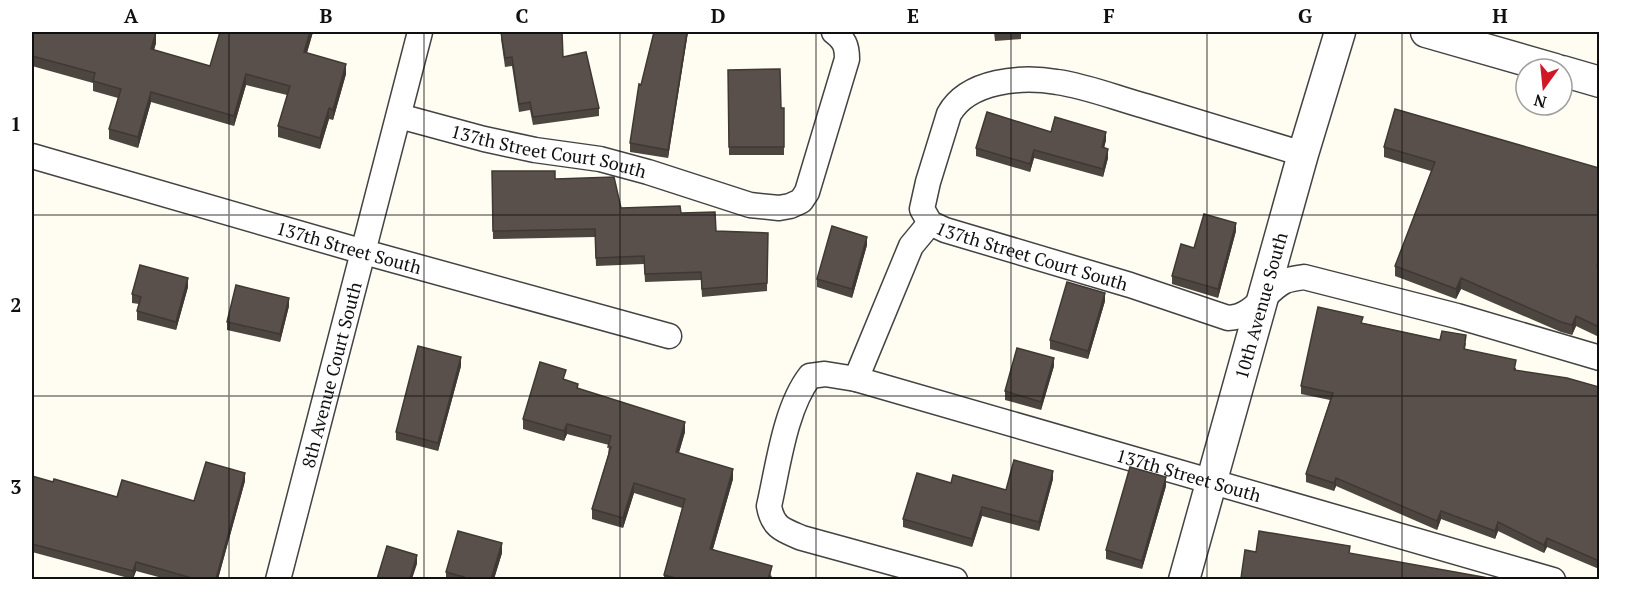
<svg xmlns="http://www.w3.org/2000/svg" width="1631" height="611" viewBox="0 0 1631 611" font-family="'PT Serif',serif">
<style>
.lines{fill:none;stroke-linecap:round;stroke-linejoin:round}
.minor-casing{stroke:#434343;stroke-width:27}
.tertiary-casing{stroke:#434343;stroke-width:33}
.minor{stroke:#fff;stroke-width:24}
.tertiary{stroke:#fff;stroke-width:30}
.wall{fill:#4d4540}
.shaded-wall{fill:#3f3834}
.building{fill:#5a504b;stroke:#3f3834;stroke-width:1.5}
.grid{fill:none;stroke:#101010;stroke-width:1.5;stroke-opacity:0.55}
.labels{text-anchor:middle;dominant-baseline:central;stroke-width:6;stroke-linejoin:round;paint-order:stroke}
.street-label{font-size:18px;fill:#101010;stroke:#fff}
.neatline{fill:none;stroke:#101010;stroke-width:2}
.grid-label{font-size:20px;text-anchor:middle;font-weight:bold;fill:#101010}
</style>
<rect width="100%" height="100%" fill="#fffcf2"/>
<g class="lines">
<g class="minor-casing">
<g id="minor">
<path id="s1" d="M399,116L484,139L535,150L600,159L648,172L750,205L779,208L790,206L801,201L807,192L847,59C847,45 844,40 834,32"/>
<path id="s2" d="M1303,154C1251,138 1198,122 1145,106C1116,98 1086,86 1057,82C1022,76 968,80 949,114L928,182L922,209L930,223L945,230L1130,285L1228,318C1255,317 1264,291 1285,281C1290,279 1298,278 1304,277L1457,316L1600,358"/>
<path id="s3" d="M32,156L364,252L669,336"/>
<path d="M856,379L911,246L930,223"/>
<path id="s4" d="M278,580L420,32"/>
<path id="s5" d="M955,580L802,538C783,530 773,528 769,506C778,467 785,408 810,376L825,374L856,379L1553,580"/>
</g>
</g>
<g class="tertiary-casing">
<g id="tertiary">
<path d="M1426,32L1555,69"/>
<path d="M1562,71L1600,82"/>
<path id="s6" d="M1184,580L1303,154L1340,32"/>
</g>
</g>
<use href="#minor" class="minor"/>
<use href="#tertiary" class="tertiary"/>
</g>
<path class="wall" d="M32,32L156,43L154,50L210,66L237,32H313L307,53L346,74L333,120L329,119L320,149L278,137V126L287,95L246,85L234,126L151,102L138,148L109,139V129L118,98L93,91V83L32,66Z
M501,32L563,57L599,108V116L533,125L530,110L519,112L512,66L505,67L501,39Z
M654,32H688L668,158L630,152V143L641,85Z
M994,32H1021V39L995,41Z
M728,70L781,108H784V155H729Z
M1051,132L1106,140L1104,148L1108,158L1103,177L1034,158L1030,172L976,156V148Z
M1384,147L1599,168V337L1576,326L1572,335L1561,332L1461,289L1456,299L1395,276V266L1431,171L1384,157Z
M492,171L555,179L621,208L681,213L716,231L768,233L767,291L702,297L701,280L645,282L644,264L596,266L595,237L493,239Z
M1236,231L1218,298L1172,284V276L1194,248Z
M867,245L852,298L817,287V279Z
M188,287L176,330L137,320V311L139,304L132,303V294Z
M1105,301L1088,359L1050,349V340Z
M289,306L280,342L227,330V322Z
M1363,323L1440,340L1466,343L1465,349L1516,368V370L1599,387V569L1547,547L1544,553L1498,531L1495,539L1441,519L1437,530L1336,486L1334,491L1306,482V474L1330,400L1301,394V386Z
M461,366L438,451L396,440V432Z
M1054,366L1041,410L1005,400V391Z
M566,380L578,388L685,432L679,453L733,479L713,549L772,576L770,579H664V575L682,508L634,493L623,528L592,519V509L608,455L609,445L567,434L564,441L523,429V419Z
M32,476L53,482L117,497L194,501L245,481L218,579H166L136,571L133,579H132L32,552Z
M1053,479L1039,531L982,516L972,547L903,527V519L951,483L1006,490Z
M1166,486L1142,569L1106,559V550Z
M502,553L494,579H446V572Z"/>
<path class="shaded-wall" d="M156,32V43L151,60V49Z
M310,32H313L304,62V52Z
M687,32H688L668,158V150Z
M346,64V74L333,120V110Z
M246,74V85L234,126V116Z
M151,92V102L138,148V137Z
M329,108V119L320,149V138Z
M1106,132V140L1102,156V147Z
M1108,149V158L1103,177V169Z
M1034,150V158L1030,172V164Z
M1236,223V231L1218,298V289Z
M867,237V245L852,298V289Z
M188,278V287L176,330V322Z
M1461,278V289L1456,299V289Z
M1105,293V301L1088,359V351Z
M289,298V306L280,342V334Z
M1576,316V326L1572,335V325Z
M461,357V366L438,451V443Z
M1054,358V366L1041,410V402Z
M685,422V432L676,462V452Z
M567,424V434L564,441V431Z
M733,469V479L710,559V549Z
M1053,471V479L1039,531V522Z
M245,473V481L218,579H216Z
M1166,477V486L1142,569V561Z
M1336,478V486L1334,491V483Z
M634,483V493L623,528V518Z
M982,507V516L972,547V539Z
M1441,511V519L1437,530V521Z
M1498,522V531L1495,539V531Z
M1547,538V547L1544,553V545Z
M502,543V553L494,579H491Z
M417,555V564L412,579H410Z
M136,562V571L133,579V571Z
M772,566L770,579H768Z"/>
<path class="building" d="M32,32H156L151,49L210,66L220,32H232L236,33L237,32H310L304,52L346,64L333,110L329,108L320,138L278,126L290,86L246,74L234,116L151,92L138,137L109,129L121,89L93,81L95,73L32,56Z
M501,32H562L563,57L586,52L599,108L533,117L530,102L519,104L512,57L505,58Z
M654,32H687L668,150L630,143L639,84L641,85Z
M995,32H1014L995,33Z
M780,69L781,108H784V147H729L728,70Z
M1395,109L1599,168V259L1597,266L1599,267V327L1576,316L1572,325L1561,322L1461,278L1456,289L1395,266L1435,162L1384,147Z
M987,112L1051,132L1055,117L1106,132L1102,147L1108,149L1103,169L1034,150L1030,164L976,148Z
M492,171H555V179L614,177L621,208L680,206L681,213L715,212L716,231L768,233L767,283L702,289L701,272L645,274L644,256L596,258L595,229L493,231Z
M1204,214L1236,223L1218,289L1172,276L1181,244L1194,248Z
M832,226L867,237L852,289L817,279Z
M140,265L188,278L176,322L137,311L141,297L132,294Z
M1067,282L1105,293L1088,351L1050,340Z
M236,285L289,298L280,334L227,322Z
M1318,307L1363,317L1361,323L1440,340L1442,331L1466,335L1464,349L1516,360L1514,370L1567,378L1599,387V561L1547,538L1544,545L1498,522L1495,531L1441,511L1437,521L1336,478L1334,483L1306,474L1333,393L1301,386Z
M418,346L461,357L438,443L396,432Z
M1017,348L1054,358L1041,402L1005,391Z
M540,362L566,370L563,379L578,384L577,388L685,422L676,452L733,469L710,549L772,566L768,579H679L664,575L685,499L634,483L623,518L592,509L611,447H608L611,436L567,424L564,431L523,419Z
M1014,460L1053,471L1039,522L982,507L972,539L903,519L917,473L951,483L953,475L1006,490Z
M206,462L245,473L216,579H195L136,562L133,571L32,544V476L53,482L54,479L117,497L122,480L194,501Z
M1130,467L1166,477L1142,561L1106,550Z
M458,531L502,543L491,579H463L464,577L446,572Z
M1259,531L1350,546L1349,553L1494,579H1248L1241,578L1245,550L1256,552Z
M387,546L417,555L410,579H377Z"/>
<path class="grid" d="M229,32V580M424,32V580M620,32V580M816,32V580M1011,32V580M1207,32V580M1402,32V580M32,215H1600M32,396H1600"/>
<g class="labels">
<g class="street-label">
<text stroke="none"><textPath href="#s1" startOffset="154">137th Street Court South</textPath></text>
<text stroke="none"><textPath href="#s3" startOffset="330">137th Street South</textPath></text>
<text stroke="none"><textPath href="#s2" startOffset="598">137th Street Court South</textPath></text>
<text stroke="none"><textPath href="#s6" startOffset="285">10th Avenue South</textPath></text>
<text stroke="none"><textPath href="#s4" startOffset="212">8th Avenue Court South</textPath></text>
<text stroke="none"><textPath href="#s5" startOffset="738">137th Street South</textPath></text>
</g>
</g>
<rect width="1631" height="611" fill="none" stroke="#ffffff" stroke-width="66"/>
<g transform="translate(1544 87) rotate(195)"><circle r="28" fill="#ffffff" stroke="#9f9f9f" stroke-width="1.5"/>
<path d="M0-4.5L10 22L0 15L-10 22Z" fill="#d01726"/>
<text y="-9" font-size="16" font-weight="bold" text-anchor="middle" fill="#101010">N</text>
</g>
<rect x="33" y="33" width="1565" height="545" class="neatline"/>
<g class="grid-label">
<text x="131" y="23">A</text>
<text x="326" y="23">B</text>
<text x="522" y="23">C</text>
<text x="718" y="23">D</text>
<text x="913" y="23">E</text>
<text x="1109" y="23">F</text>
<text x="1305" y="23">G</text>
<text x="1500" y="23">H</text>
<text x="16" y="131">1</text>
<text x="16" y="312">2</text>
<text x="16" y="494">3</text>
</g>
</svg>
